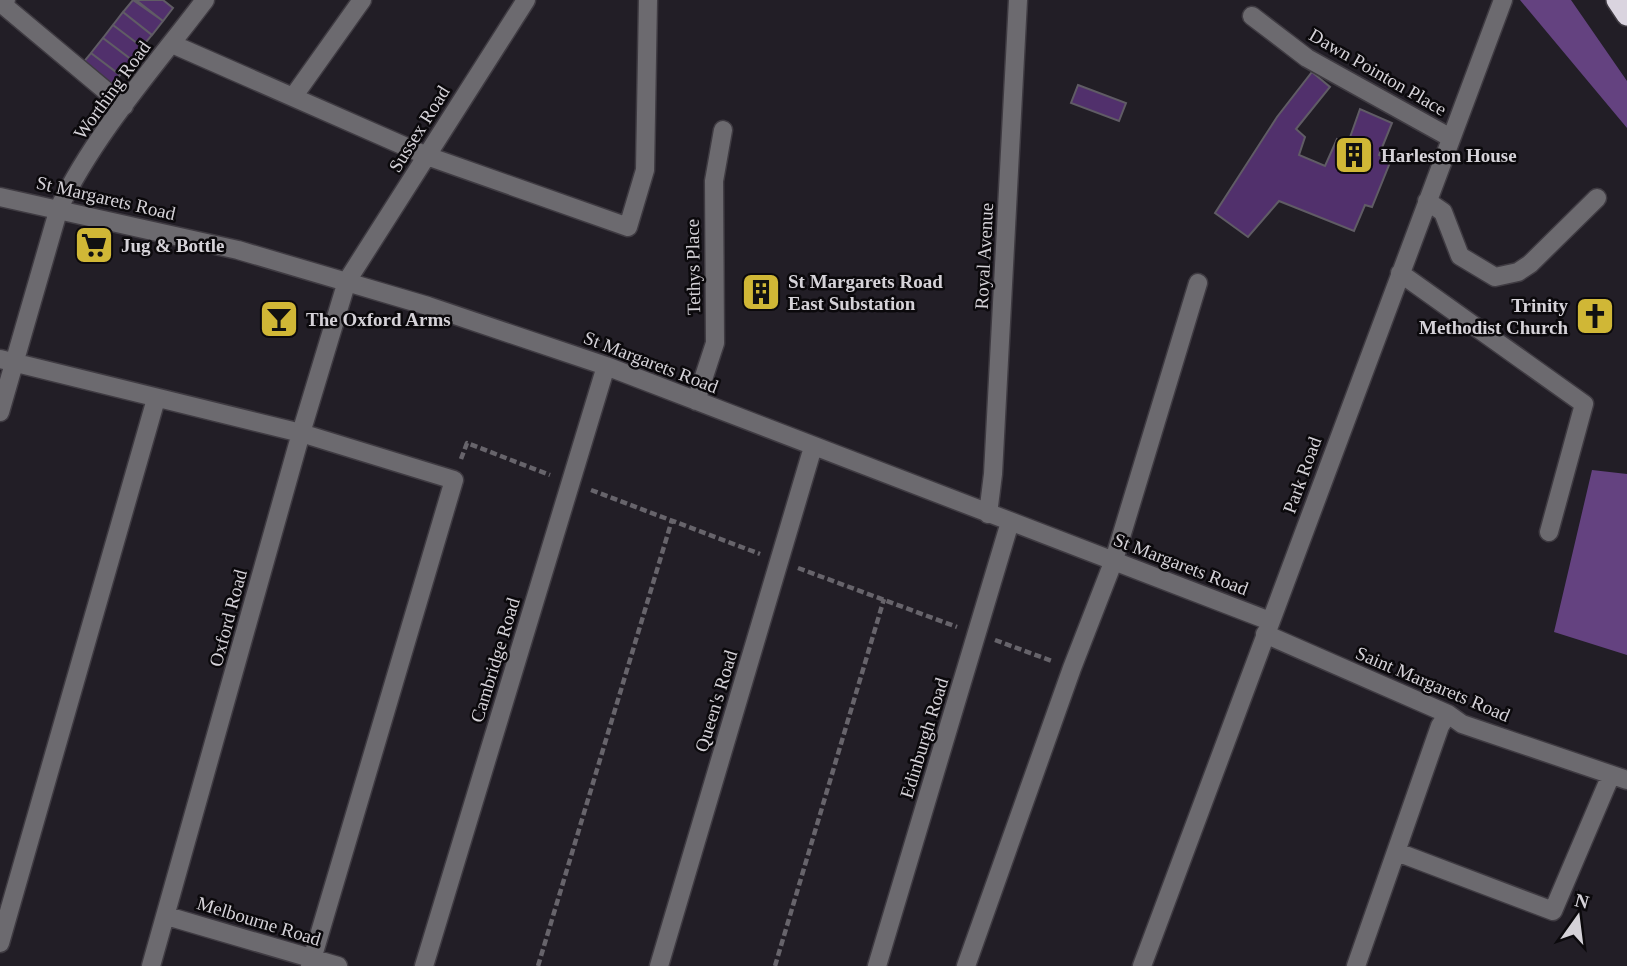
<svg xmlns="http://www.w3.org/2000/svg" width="1627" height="966" viewBox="0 0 1627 966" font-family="Georgia,serif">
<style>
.forest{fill:#644280}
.building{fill:#51306c;stroke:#605c65;stroke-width:2}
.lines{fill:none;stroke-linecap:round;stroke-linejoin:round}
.minor-casing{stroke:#3f3b42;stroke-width:21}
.highway-casing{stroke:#3f3b42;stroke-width:24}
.path{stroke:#67646b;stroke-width:4.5;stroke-dasharray:7 3.5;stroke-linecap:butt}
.minor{stroke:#6c6a6f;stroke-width:18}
.highway{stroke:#dad4df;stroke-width:21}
.labels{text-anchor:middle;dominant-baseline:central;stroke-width:5;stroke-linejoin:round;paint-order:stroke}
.street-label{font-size:19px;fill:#d5d2d8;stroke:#0b090c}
.poi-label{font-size:19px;font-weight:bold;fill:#d5d2d8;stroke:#0b090c;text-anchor:start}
</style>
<rect width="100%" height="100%" fill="#221e26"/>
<path class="forest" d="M1520,0H1571L1627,81V128Z
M1592,470L1627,474V655L1554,632Z"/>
<path class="building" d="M133,0L163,21L152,35L123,12Z
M136,0H163L173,8L163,21Z
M123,12L152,35L142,47L113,25Z
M113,25L142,47L132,60L103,38Z
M103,38L132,60L120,75L91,53Z
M91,53L120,75L110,87L81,65Z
M1312,72L1330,87L1296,129L1305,137L1299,155L1325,166L1337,139L1348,143L1360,109L1392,123L1379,155L1391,160L1372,207L1365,205L1354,231L1279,201L1248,237L1215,213L1277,117Z
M1078,85L1126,103L1119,121L1071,103Z
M752,280H771V304H752Z"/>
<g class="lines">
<g class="minor-casing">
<path id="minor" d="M6,0L2,4L124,106
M1252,16L1307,58L1451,138
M172,44L427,156L628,227L645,170L648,0
M293,97L362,0
M0,197L238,250L428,306L606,366L1270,621
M1427,201L1443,212L1460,256L1495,277L1518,272L1530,264L1597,198
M1400,273L1584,404L1549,532
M0,359L301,433L454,480L310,966
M696,401L715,343L714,181L723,130
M0,412L59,208C95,133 155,66 205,0
M988,514L993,474L1018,0
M1265,634L1448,714L1462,724L1627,780
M1397,852L1553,911L1611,775
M167,916L338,966
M0,943L156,399
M151,966L301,433L347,281L526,0
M424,966L606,366
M659,966L813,447
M877,966L1010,522
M966,966L1072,668L1114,560L1198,283
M1142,966L1503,0
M1356,966L1440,726L1448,714"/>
</g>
<g class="highway-casing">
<path id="highway" d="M1617,0L1627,15"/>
</g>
<path class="path" d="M461,459L467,443L550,475
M591,490L760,554
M798,568L957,627
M995,640L1052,661
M538,966L672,520
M775,966L884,599"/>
<use href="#minor" class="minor"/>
<use href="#highway" class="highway"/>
</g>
<defs>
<g id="building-square" transform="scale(2.0125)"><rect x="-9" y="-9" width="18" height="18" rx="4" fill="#d0b736" stroke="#0b090c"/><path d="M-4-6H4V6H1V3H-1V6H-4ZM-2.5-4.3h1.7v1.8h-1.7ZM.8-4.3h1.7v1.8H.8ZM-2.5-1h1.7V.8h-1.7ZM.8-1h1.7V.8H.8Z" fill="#111"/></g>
<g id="supermarket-square" transform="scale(2.0125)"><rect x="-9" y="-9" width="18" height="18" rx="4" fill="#d0b736" stroke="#0b090c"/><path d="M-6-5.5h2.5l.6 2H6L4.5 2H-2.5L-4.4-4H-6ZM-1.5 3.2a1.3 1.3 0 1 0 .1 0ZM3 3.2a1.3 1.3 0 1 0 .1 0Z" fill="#111"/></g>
<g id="church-square" transform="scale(2.0125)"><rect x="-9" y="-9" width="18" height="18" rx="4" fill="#d0b736" stroke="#0b090c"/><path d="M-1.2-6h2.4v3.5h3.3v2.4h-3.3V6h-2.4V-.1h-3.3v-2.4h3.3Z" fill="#111"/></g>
<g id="bar-square" transform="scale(2.0125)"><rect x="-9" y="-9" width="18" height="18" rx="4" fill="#d0b736" stroke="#0b090c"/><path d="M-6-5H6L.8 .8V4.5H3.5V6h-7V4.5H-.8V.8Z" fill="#111"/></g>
</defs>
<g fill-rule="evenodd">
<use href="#building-square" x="1354" y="155"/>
<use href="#supermarket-square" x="94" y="245"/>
<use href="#building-square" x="761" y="292"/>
<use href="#church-square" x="1595" y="316"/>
<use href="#bar-square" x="279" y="319"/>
</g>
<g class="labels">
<g class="street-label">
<text transform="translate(1378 72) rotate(30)">Dawn Pointon Place</text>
<text transform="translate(112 90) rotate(-54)">Worthing Road</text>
<text transform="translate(419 129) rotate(-58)">Sussex Road</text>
<text transform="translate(106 198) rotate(13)">St Margarets Road</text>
<text transform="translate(984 256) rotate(-87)">Royal Avenue</text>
<text transform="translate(693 267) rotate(-91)">Tethys Place</text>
<text transform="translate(651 362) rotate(21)">St Margarets Road</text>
<text transform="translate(1302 475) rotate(-70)">Park Road</text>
<text transform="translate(1181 564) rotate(21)">St Margarets Road</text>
<text transform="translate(228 618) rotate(-75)">Oxford Road</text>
<text transform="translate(495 660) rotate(-73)">Cambridge Road</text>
<text transform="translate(1433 684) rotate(23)">Saint Margarets Road</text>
<text transform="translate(716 701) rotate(-73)">Queen's Road</text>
<text transform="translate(924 738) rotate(-73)">Edinburgh Road</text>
<text transform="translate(259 921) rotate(17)">Melbourne Road</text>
</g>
<g class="poi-label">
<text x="1381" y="155">Harleston House</text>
<text x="121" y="245">Jug &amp; Bottle</text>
<text x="788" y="281">St Margarets Road<tspan x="788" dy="22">East Substation</tspan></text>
<text x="1568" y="305" text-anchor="end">Trinity<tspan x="1568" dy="22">Methodist Church</tspan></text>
<text x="306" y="319">The Oxford Arms</text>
</g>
</g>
<g transform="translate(1578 917) rotate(14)" stroke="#0b090c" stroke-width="5" paint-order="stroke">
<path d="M0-5L12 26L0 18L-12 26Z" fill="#d5d2d8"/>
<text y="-10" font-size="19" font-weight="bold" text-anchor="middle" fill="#d5d2d8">N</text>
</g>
</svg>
